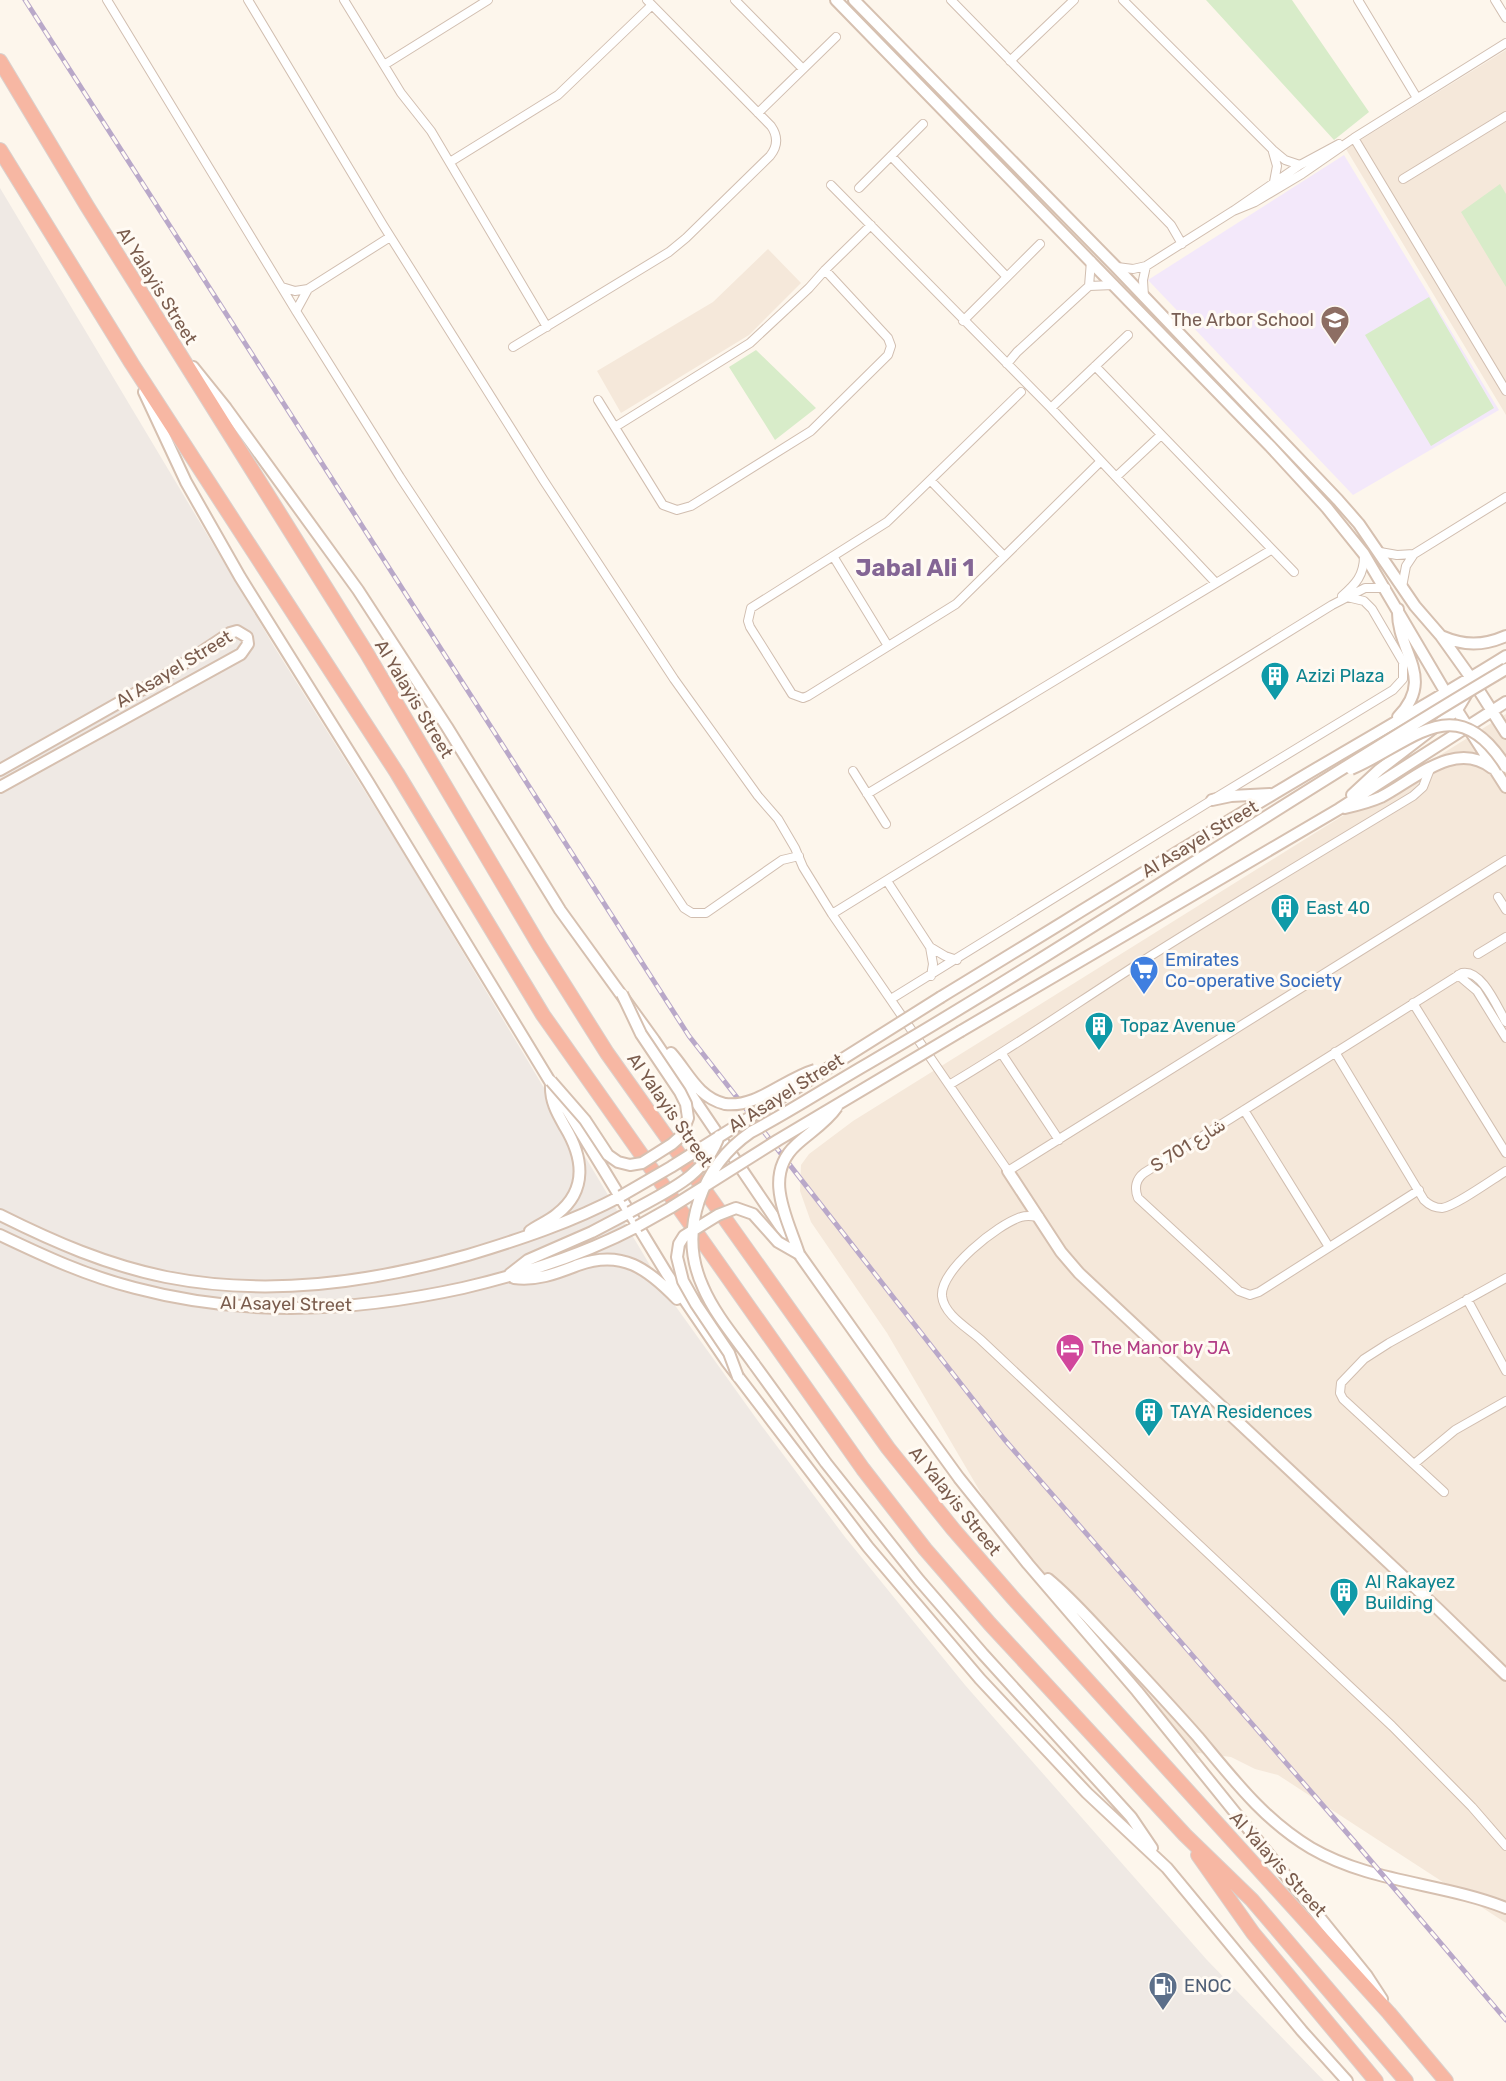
<svg xmlns="http://www.w3.org/2000/svg" width="1506" height="2081" viewBox="0 0 1506 2081" font-family="Rubik,'Noto Sans Arabic',sans-serif">
<style>
.residential{fill:#f5e8da}
.industrial{fill:#efe9e4}
.education{fill:#f3e8fa}
.green{fill:#d8ecc9}
.lines{fill:none;stroke-linecap:round;stroke-linejoin:round}
.street-casing{stroke:#d1beb0;stroke-width:10}
.secondary-casing{stroke:#d6c0b0;stroke-width:14}
.highway-casing{stroke:#dad1cd;stroke-width:16}
.street{stroke:#fff;stroke-width:8}
.secondary{stroke:#fff;stroke-width:10}
.highway{stroke:#f7b7a3;stroke-width:14}
.rail-casing{stroke:#b9a8c9;stroke-width:5}
.rail{stroke:#fffaf3;stroke-width:3;stroke-dasharray:9;stroke-linecap:butt}
.secondary-bridge-casing{stroke:#d6c0b0;stroke-width:14;stroke-linecap:butt}
.secondary-bridge{stroke:#fff;stroke-width:10}
.labels{text-anchor:middle;dominant-baseline:central;stroke-width:6;stroke-linejoin:round;paint-order:stroke}
.street-label{font-size:18px;fill:#7a5c4d;stroke:#fffaf3}
.education-label{font-size:18px;fill:#785e54;stroke:#fffaf3;text-anchor:end}
.culture-label{font-size:18px;fill:#0d838f;stroke:#fffaf3;text-anchor:start}
.shop-label{font-size:18px;fill:#366cbe;stroke:#fffaf3;text-anchor:start}
.hotel-label{font-size:18px;fill:#b23c85;stroke:#fffaf3;text-anchor:start}
.service-label{font-size:18px;fill:#4e5e75;stroke:#fffaf3;text-anchor:start}
.district-label{font-size:24px;font-weight:bold;fill:#846695;stroke:#fffaf3}
</style>
<rect width="100%" height="100%" fill="#fdf6ec"/>
<path class="residential" d="M1506,50V415L1346,149Z
M768,249L801,283L749,335L621,413L597,371L713,302Z
M1506,714V1923L1278,1775L1255,1769L1231,1757L1191,1752L998,1522L887,1333L811,1222L800,1191L801,1165L809,1154L853,1121Z"/>
<path class="industrial" d="M0,188L275,648L401,849L669,1297L758,1421L845,1537L965,1685L1207,1960L1324,2081H0Z"/>
<path class="education" d="M1344,155L1499,410L1353,495L1148,280Z"/>
<path class="green" d="M1206,0H1292L1369,112L1334,140Z
M1500,184L1506,194V287L1461,212Z
M1429,297L1494,408L1431,446L1365,335Z
M756,350L816,408L775,440L729,367Z"/>
<g class="lines">
<g class="street-casing">
<path id="street" d="M107,0L296,311L400,477L684,908L692,913H706L782,860L799,856
M248,0L383,225L544,481L674,679L758,796L778,819L795,848L803,867L832,914L1008,1171L1506,860
M344,0L401,93L431,131L547,327
M735,0L803,69
M951,0L1171,225L1182,244
M1123,0L1273,150L1285,160L1300,165
M1358,0L1417,98
M1495,0L1506,18
M1010,61L1074,0
M384,65L488,0
M758,113L836,37
M1354,138L1506,391
M1273,152L1277,166L1274,182
M891,156L1007,277
M450,162L558,95L652,5
M1403,179L1506,116
M831,185L1051,408L1216,583
M859,188L923,124
M1233,211L1255,202L1302,174L1354,138L1506,43
M1117,267L1133,269L1146,266L1233,211L1300,165L1339,144
M1089,286L1114,285
M282,287L295,291L308,289L390,237
M1144,297L1143,280L1146,266
M296,311L308,289
M963,321L1040,244
M513,347L669,252L686,238L770,156C778,146 778,136 771,126L647,0
M1007,364L1017,352L1089,286L1091,261
M1095,366L1294,572
M1021,392L887,522L751,608L748,621L750,627L792,694L803,698L808,696L956,604L1101,461
M598,400L663,505L677,510L691,506L811,431L888,355L891,346L888,338L825,270
M1051,408L1128,335
M615,427L750,343L809,288L825,270L871,225
M1116,477L1161,435
M931,481L1004,556
M1380,552L1397,555L1414,554L1506,497
M833,556L888,646
M1402,587L1406,566L1414,554
M1342,596C1356,584 1364,575 1364,556
M853,771L886,824
M867,794L1271,550
M887,881L930,947L933,964L931,976
M1498,897L1506,910
M832,914L1332,605L1365,588H1386
M930,947L945,956L957,960
M1478,954L1506,937
M1458,975L1477,991L1506,1038
M891,999L1212,800L1393,690L1403,679V662L1372,609L1364,601L1347,597
M1413,1003L1506,1153
M1335,1052L1424,1200C1429,1205 1435,1208 1442,1208C1454,1207 1493,1179 1506,1171
M1002,1054L1059,1140
M949,1085C1015,1046 1077,1003 1141,962C1231,905 1322,851 1413,796L1423,787L1430,769
M1244,1110L1329,1247
M1419,1190L1259,1292L1250,1295L1239,1291L1138,1198C1134,1188 1136,1179 1144,1173L1462,973C1482,969 1497,1007 1506,1022
M1039,1217C1032,1216 1027,1215 1021,1217C998,1224 940,1270 942,1296C944,1315 968,1328 981,1340L1392,1726L1472,1807L1506,1846
M1467,1299L1506,1371
M1414,1464L1455,1430L1506,1401
M1444,1492L1343,1399L1340,1393L1341,1383L1364,1359L1389,1343L1506,1278"/>
</g>
<g class="secondary-casing">
<path id="secondary" d="M836,0L1270,446L1327,508L1364,554L1446,693L1506,787
M854,0L1115,266L1338,500L1359,524L1415,606L1441,636L1471,678L1506,733
M193,367L226,408L358,590L447,727L560,910L654,1040L799,1254L914,1416L959,1478L1028,1564L1137,1691L1367,1976L1382,1999
M144,392L186,482L240,577L368,782L667,1274L727,1362L868,1547L980,1679L1087,1793L1167,1868L1302,2031L1347,2081
M1398,609C1396,652 1437,677 1398,717
M1441,636C1464,646 1483,646 1506,636
M0,770L159,680L230,633L237,631L247,637L248,644L241,654L0,787
M1352,795L1379,770L1457,710L1469,690
M1212,800L1231,796L1270,794
M1345,808C1358,805 1370,802 1381,797C1414,780 1455,739 1492,768
M941,997C1056,927 1171,855 1287,786C1360,742 1434,701 1506,656
M961,1031L1339,809L1506,702
M671,1053C688,1072 697,1097 725,1104
M1008,1171L1061,1252L1079,1273L1438,1609L1506,1675
M0,1215C54,1242 107,1265 166,1277C268,1297 369,1283 468,1255C521,1239 572,1222 621,1196
M530,1231C538,1225 549,1221 557,1214C588,1190 583,1157 565,1127C557,1113 550,1101 551,1084
M0,1235C44,1256 87,1276 135,1288C244,1317 353,1312 463,1288C523,1274 583,1255 638,1226
M510,1274L528,1260L592,1232L630,1212
M514,1278C538,1281 557,1273 578,1265C622,1249 648,1269 677,1299
M754,1364L826,1463L919,1580L983,1654L1131,1817L1152,1848
M1048,1579C1070,1597 1089,1619 1109,1640C1139,1672 1169,1704 1198,1737C1233,1779 1264,1820 1311,1848C1371,1883 1443,1883 1506,1908"/>
</g>
<g class="highway-casing">
<path id="highway" d="M0,61L87,206L366,652L539,945L607,1053L888,1448L953,1529L1013,1598L1389,2013L1446,2081
M0,150L132,364L397,773L543,1015L863,1469L925,1549L990,1624L1185,1835L1252,1900L1406,2081
M1198,1855L1253,1933L1376,2081"/>
</g>
<use href="#street" class="street"/>
<use href="#secondary" class="secondary"/>
<use href="#highway" class="highway"/>
<g class="rail-casing">
<path id="rail" d="M25,0L689,1036L1004,1439L1354,1841L1506,2020"/>
</g>
<use href="#rail" class="rail"/>
<g class="secondary-bridge-casing">
<path id="secondary-bridge" d="M1351,769C1412,743 1456,686 1506,767
M551,1081L585,1120L608,1155L618,1162L630,1165L642,1163L672,1144L681,1136L688,1118L686,1104L680,1092L641,1034L622,994
M725,1104C757,1108 784,1079 815,1070
M621,1196L671,1167L941,997
M630,1212C665,1192 705,1177 719,1136
M638,1226L670,1208L778,1140L961,1031
M799,1254C788,1219 762,1176 796,1145C810,1132 826,1123 837,1107
M754,1364C737,1340 715,1315 703,1287C677,1230 702,1166 751,1132C791,1111 829,1086 869,1063C1084,937 1291,796 1506,669
M738,1377L729,1353L696,1304L683,1281L677,1257L679,1244L684,1236L718,1215L736,1208L753,1214L778,1242L799,1254"/>
</g>
<use href="#secondary-bridge" class="secondary-bridge"/>
</g>
<defs>
<g id="school-pin" transform="scale(1.5)"><path d="M0 17L-7.5 6A9.5 9.5 0 1 1 7.5 6Z" fill="#8d6e63" stroke="#fffaf3"/><path d="M0-5L7-2L0 1L-7-2ZM-4 1L0 2.5L4 1V4Q0 6-4 4Z" fill="#fff"/></g>
<g id="building-pin" transform="scale(1.5)"><path d="M0 17L-7.5 6A9.5 9.5 0 1 1 7.5 6Z" fill="#0f9aa8" stroke="#fffaf3"/><path d="M-4-6H4V6H1V3H-1V6H-4ZM-2.5-4.3h1.7v1.8h-1.7ZM.8-4.3h1.7v1.8H.8ZM-2.5-1h1.7V.8h-1.7ZM.8-1h1.7V.8H.8Z" fill="#fff"/></g>
<g id="supermarket-pin" transform="scale(1.5)"><path d="M0 17L-7.5 6A9.5 9.5 0 1 1 7.5 6Z" fill="#3f7fe0" stroke="#fffaf3"/><path d="M-6-5.5h2.5l.6 2H6L4.5 2H-2.5L-4.4-4H-6ZM-1.5 3.2a1.3 1.3 0 1 0 .1 0ZM3 3.2a1.3 1.3 0 1 0 .1 0Z" fill="#fff"/></g>
<g id="hotel-pin" transform="scale(1.5)"><path d="M0 17L-7.5 6A9.5 9.5 0 1 1 7.5 6Z" fill="#d1479c" stroke="#fffaf3"/><path d="M-6-4.5h1.5V1H6V5H4.5V3h-9V5H-6ZM-4 0a1.8 1.8 0 1 1 3.6 0ZM.5 0V-2.5h3Q6-2.5 6 0Z" fill="#fff"/></g>
<g id="fuel-pin" transform="scale(1.5)"><path d="M0 17L-7.5 6A9.5 9.5 0 1 1 7.5 6Z" fill="#5c6f8a" stroke="#fffaf3"/><path d="M-5.5-6h7V0h2V4h1.3V-2.5L3-4.5l.8-.8L6-3V5H2.5V1h-1V6h-7ZM-4.2-4.7v3.2H.2V-4.7Z" fill="#fff"/></g>
</defs>
<g fill-rule="evenodd">
<use href="#school-pin" x="1335" y="320"/>
<use href="#building-pin" x="1275" y="676"/>
<use href="#building-pin" x="1285" y="908"/>
<use href="#supermarket-pin" x="1144" y="970"/>
<use href="#building-pin" x="1099" y="1026"/>
<use href="#hotel-pin" x="1070" y="1348"/>
<use href="#building-pin" x="1149" y="1412"/>
<use href="#building-pin" x="1344" y="1592"/>
<use href="#fuel-pin" x="1163" y="1986"/>
</g>
<g class="labels">
<g class="street-label">
<text transform="translate(157 286) rotate(58)">Al Yalayis Street</text>
<text transform="translate(174 669) rotate(-31)">Al Asayel Street</text>
<text transform="translate(414 699) rotate(59)">Al Yalayis Street</text>
<text transform="translate(1200 839) rotate(-31)">Al Asayel Street</text>
<text transform="translate(786 1093) rotate(-32)">Al Asayel Street</text>
<text transform="translate(670 1110) rotate(55)">Al Yalayis Street</text>
<text transform="translate(1188 1145) rotate(-32)">S 701 شارع</text>
<text transform="translate(286 1304) rotate(1)">Al Asayel Street</text>
<text transform="translate(955 1501) rotate(51)">Al Yalayis Street</text>
<text transform="translate(1278 1864) rotate(48)">Al Yalayis Street</text>
</g>
<g class="education-label">
<text x="1314" y="320">The Arbor School</text>
</g>
<g class="culture-label">
<text x="1296" y="676">Azizi Plaza</text>
<text x="1306" y="908">East 40</text>
<text x="1120" y="1026">Topaz Avenue</text>
<text x="1170" y="1412">TAYA Residences</text>
<text x="1365" y="1582">Al Rakayez<tspan x="1365" dy="21">Building</tspan></text>
</g>
<g class="shop-label">
<text x="1165" y="960">Emirates<tspan x="1165" dy="21">Co-operative Society</tspan></text>
</g>
<g class="hotel-label">
<text x="1091" y="1348">The Manor by JA</text>
</g>
<g class="service-label">
<text x="1184" y="1986">ENOC</text>
</g>
<g class="district-label">
<text x="915" y="568">Jabal Ali 1</text>
</g>
</g>
</svg>
